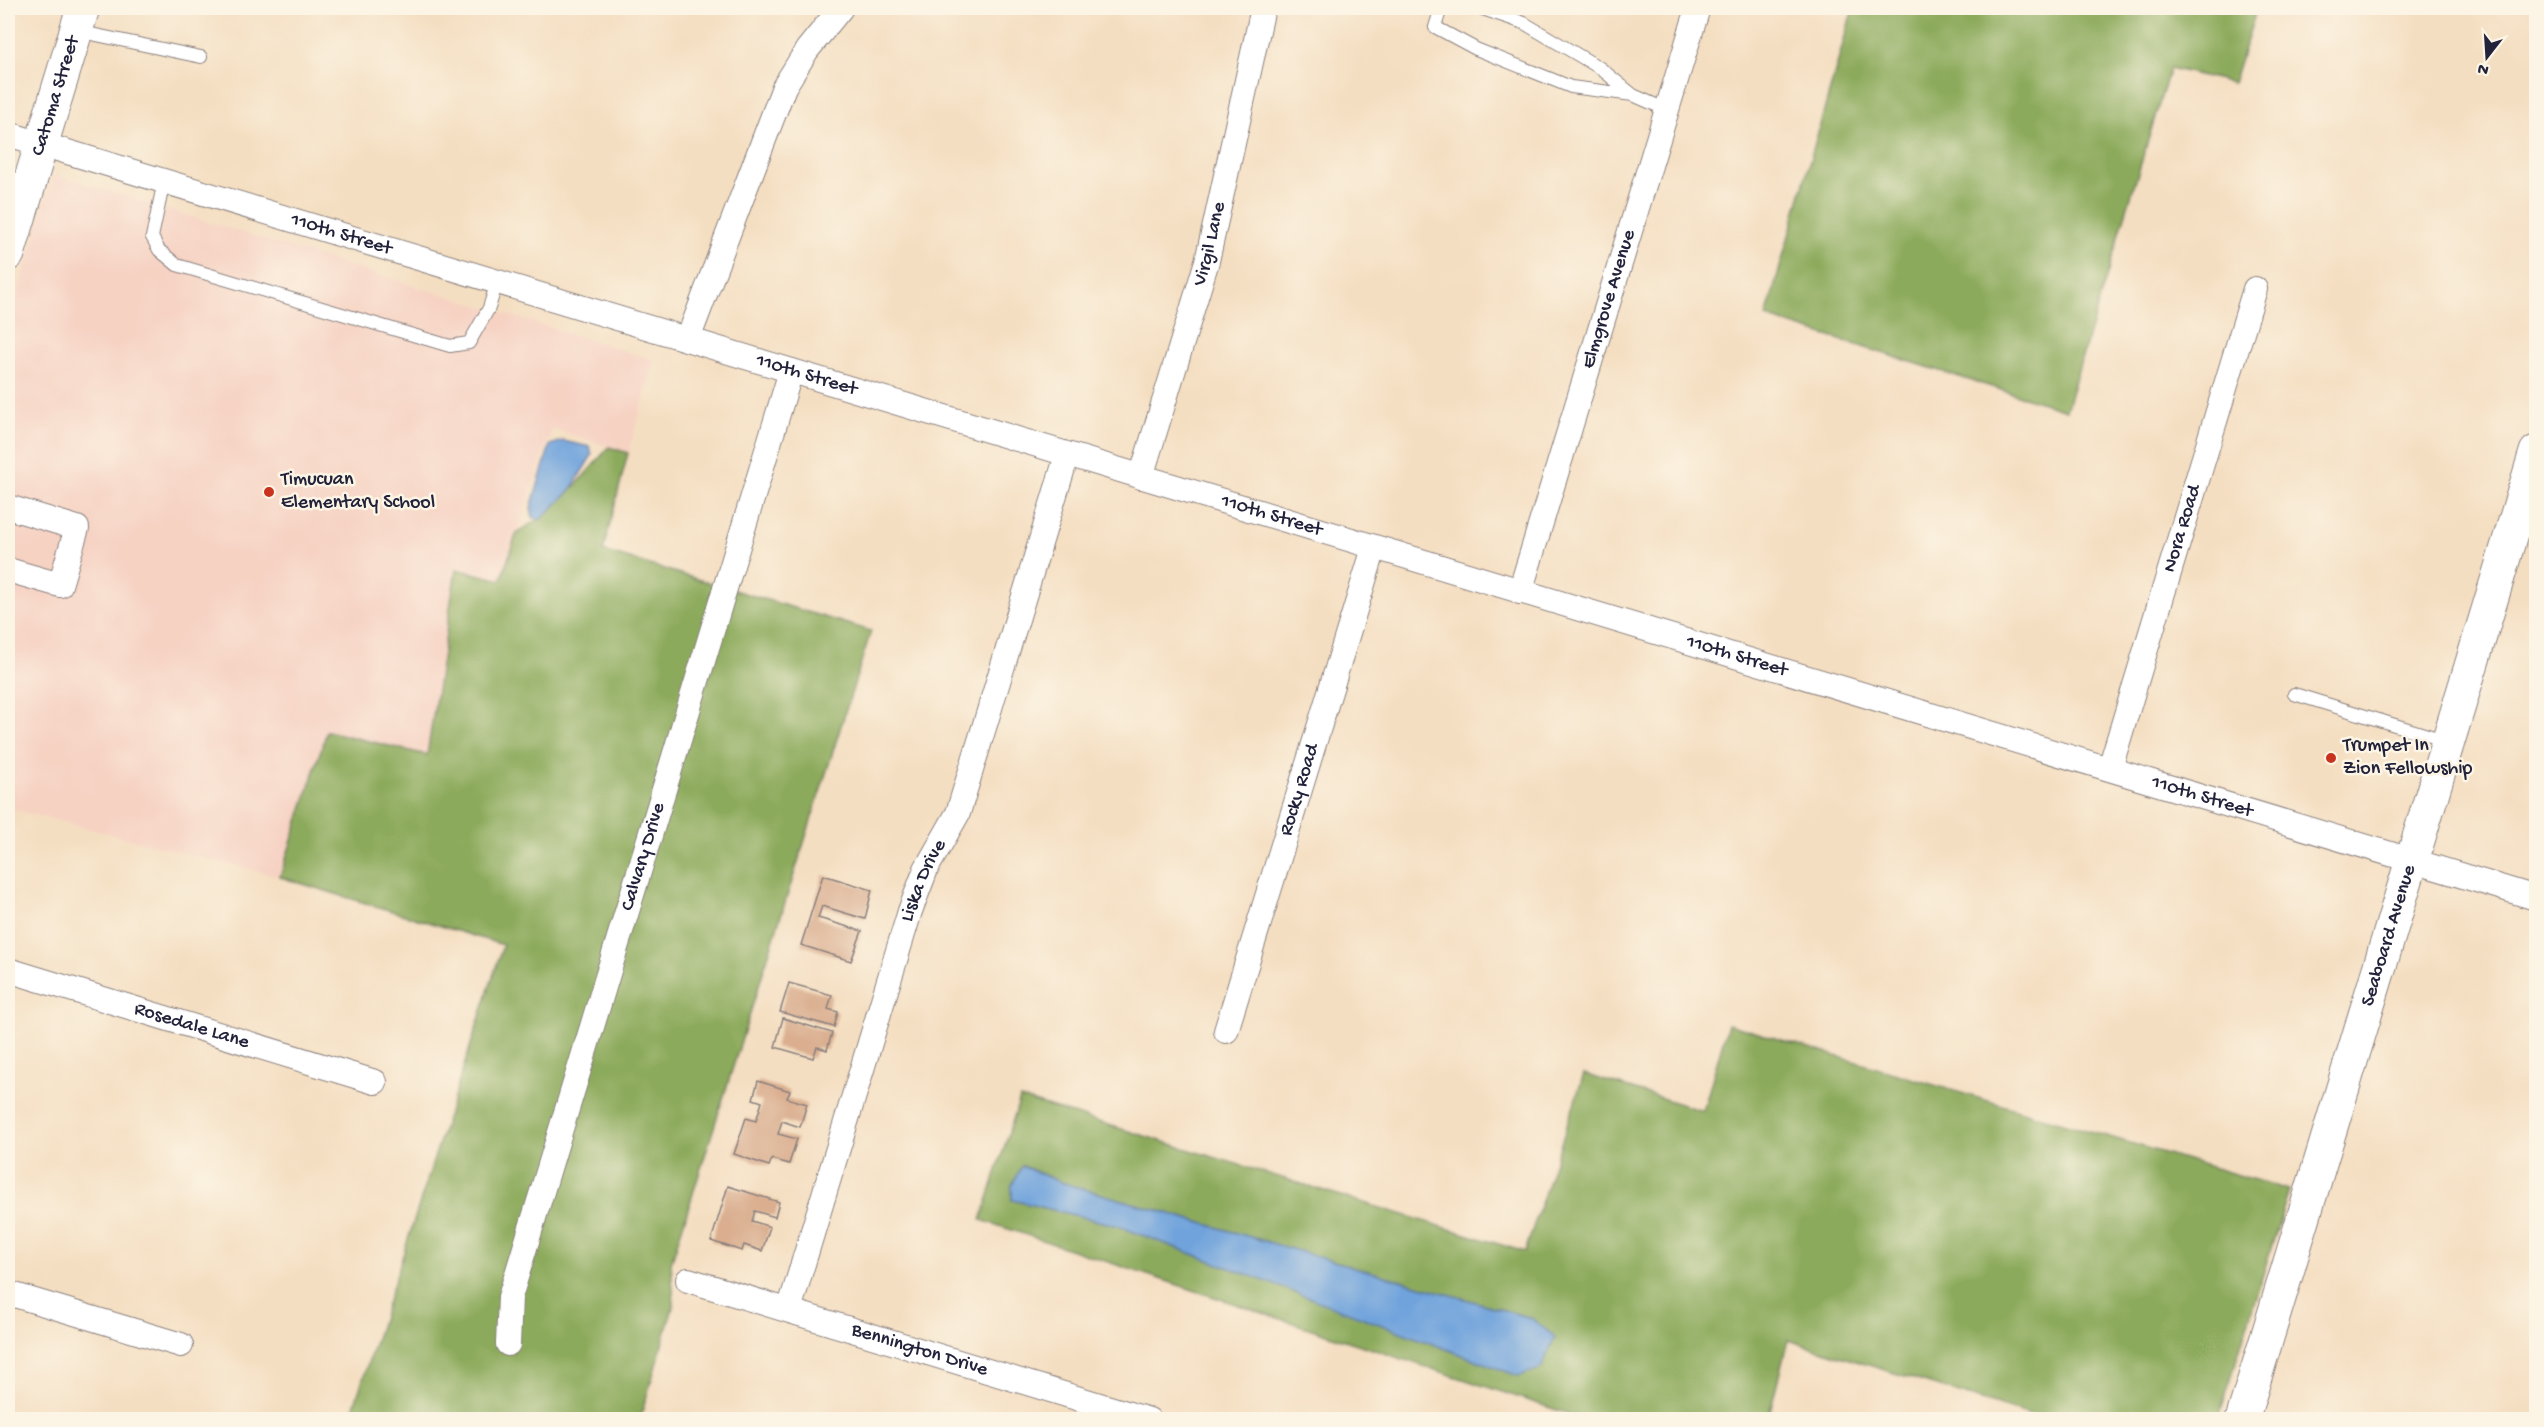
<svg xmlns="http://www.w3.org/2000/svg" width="2544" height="1427" viewBox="0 0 2544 1427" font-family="'Gochi Hand',sans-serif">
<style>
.built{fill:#f6d2c3}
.forest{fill:#8caa5c;stroke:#57664c;stroke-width:1.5;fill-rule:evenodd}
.water{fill:#70a3dc;stroke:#49628c;stroke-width:1.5}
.building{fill:#daae8f}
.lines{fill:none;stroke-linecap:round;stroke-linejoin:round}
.lane-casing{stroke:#8b807e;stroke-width:14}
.street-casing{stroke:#8b807e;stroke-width:26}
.secondary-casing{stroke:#8b807e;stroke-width:35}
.lane{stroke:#fff;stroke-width:12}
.street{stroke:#fff;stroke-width:24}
.secondary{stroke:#fff;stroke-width:33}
.poi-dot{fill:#c8321e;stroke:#fcf5e5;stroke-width:2}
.labels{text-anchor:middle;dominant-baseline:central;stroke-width:5;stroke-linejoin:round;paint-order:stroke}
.street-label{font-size:20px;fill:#22223b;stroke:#fcf5e5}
.poi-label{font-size:20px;fill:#22223b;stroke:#fcf5e5;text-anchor:start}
</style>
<rect width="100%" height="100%" fill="#fcf5e5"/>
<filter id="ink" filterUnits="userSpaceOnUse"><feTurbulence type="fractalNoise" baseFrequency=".0167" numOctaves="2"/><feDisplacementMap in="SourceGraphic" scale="12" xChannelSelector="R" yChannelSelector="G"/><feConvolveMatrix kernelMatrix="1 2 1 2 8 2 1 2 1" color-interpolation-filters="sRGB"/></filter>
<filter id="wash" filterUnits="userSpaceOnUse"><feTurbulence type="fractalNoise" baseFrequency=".008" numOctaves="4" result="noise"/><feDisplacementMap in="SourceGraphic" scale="24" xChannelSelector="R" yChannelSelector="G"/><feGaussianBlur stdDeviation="1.35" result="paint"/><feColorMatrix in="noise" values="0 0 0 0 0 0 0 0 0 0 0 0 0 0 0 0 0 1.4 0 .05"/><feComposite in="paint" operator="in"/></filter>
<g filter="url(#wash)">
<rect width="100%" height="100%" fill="#f4dec1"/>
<path class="built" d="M53,174L655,360L628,453L552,428L501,580L456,569L427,755L327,731L280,877L8,808V325Z"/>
<path class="forest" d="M1853,8H2257L2233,83L2170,68L2066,410L1766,317Z
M609,447L628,453L603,551L871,631L671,1263L674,1304L640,1419H350L503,945L280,877L327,731L427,755L456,569L501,580L517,532C556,512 581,479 609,447Z
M1728,1024L2289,1190L2218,1420L2043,1419L1788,1340L1768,1419H1584L981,1220L1020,1098L1525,1252L1584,1074L1703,1111ZM1023,1166L1060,1182L1115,1225L1012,1200V1185Z"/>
<path class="water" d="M563,441L590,447L592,455L570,491L540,520L533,518L531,508L550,445Z
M1022,1166L1060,1182L1531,1318L1555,1337L1541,1369L1518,1376L1115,1225L1012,1200V1185Z"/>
<g id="blocks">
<path class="building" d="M823,875L872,890L865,919L822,906L818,918L862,931L851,961L801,945Z
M789,983L832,995L828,1009L838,1012L834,1027L780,1012Z
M783,1018L832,1033L827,1050L817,1047L813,1058L775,1047Z
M758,1081L790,1091L787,1098L807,1104L800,1127L782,1121L778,1134L797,1139L789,1164L772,1159L769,1166L734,1154L746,1118L756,1121L762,1102L753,1099Z
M728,1186L779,1202L775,1217L755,1211L752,1221L770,1227L762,1251L744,1245L742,1251L711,1241Z"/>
</g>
</g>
<g filter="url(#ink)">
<use href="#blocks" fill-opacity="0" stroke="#8b807e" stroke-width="1.5"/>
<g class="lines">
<g class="lane-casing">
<path id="lane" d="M1441,8L1435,27L1476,49L1571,87L1633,95
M1480,8L1524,23L1600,68L1633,95L1667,110
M77,31L201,57
M164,181L152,237L159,250L177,265L450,346L469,343L489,308L497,282
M2294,694L2447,741"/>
</g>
<g class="street-casing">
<g id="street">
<path id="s1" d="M8,134L2536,898"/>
<path d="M688,339L784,87L807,50L841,8"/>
<path id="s2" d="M1141,477L1207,261L1263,8"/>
<path d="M8,507L77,528L60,585L8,570"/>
<path id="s3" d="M1520,592L1698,8"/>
<path id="s4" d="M2110,768L2255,289"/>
<path id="s5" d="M8,970L375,1082"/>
<path id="s6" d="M1226,1031L1374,548"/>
<path id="s7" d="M688,1280L1149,1420"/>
<path d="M8,1293L181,1345"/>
<path id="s8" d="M789,1310L910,911L926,869L958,813L1067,455"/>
<path id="s9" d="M508,1344L510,1297L791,371"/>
</g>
</g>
<g class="secondary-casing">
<g id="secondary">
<path id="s10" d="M8,254L83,8"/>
<path id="s11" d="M2242,1420L2536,452"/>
</g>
</g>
<use href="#lane" class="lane"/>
<use href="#street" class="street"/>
<use href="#secondary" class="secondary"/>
</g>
</g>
<g class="poi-dot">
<circle cx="269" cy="492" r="6"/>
<circle cx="2331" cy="758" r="6"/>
</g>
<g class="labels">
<g class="street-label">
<text stroke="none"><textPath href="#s10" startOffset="165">Catoma Street</textPath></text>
<text stroke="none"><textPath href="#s1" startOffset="348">110th Street</textPath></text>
<text stroke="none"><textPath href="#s2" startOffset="243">Virgil Lane</textPath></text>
<text stroke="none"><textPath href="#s3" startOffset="306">Elmgrove Avenue</textPath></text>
<text stroke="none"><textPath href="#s1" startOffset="834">110th Street</textPath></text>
<text stroke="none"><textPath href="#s1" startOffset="1320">110th Street</textPath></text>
<text stroke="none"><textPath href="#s4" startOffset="250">Nora Road</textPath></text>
<text stroke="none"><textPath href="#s1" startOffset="1806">110th Street</textPath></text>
<text stroke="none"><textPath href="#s6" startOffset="252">Rocky Road</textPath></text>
<text stroke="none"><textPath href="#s1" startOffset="2292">110th Street</textPath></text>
<text stroke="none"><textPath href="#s9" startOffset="507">Calvary Drive</textPath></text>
<text stroke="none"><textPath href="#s8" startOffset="450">Liska Drive</textPath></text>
<text stroke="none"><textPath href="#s11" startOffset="506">Seaboard Avenue</textPath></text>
<text stroke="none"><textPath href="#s5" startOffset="192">Rosedale Lane</textPath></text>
<text stroke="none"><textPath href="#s7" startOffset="242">Bennington Drive</textPath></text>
</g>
<g class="poi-label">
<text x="281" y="480">Timucuan<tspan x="281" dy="23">Elementary School</tspan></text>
<text x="2343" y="746">Trumpet In<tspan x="2343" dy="23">Zion Fellowship</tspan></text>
</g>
</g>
<rect width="2544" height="1427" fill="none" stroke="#fcf5e5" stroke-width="30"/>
<g transform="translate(2487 57) rotate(197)" stroke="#fcf5e5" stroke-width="4.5" paint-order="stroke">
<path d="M0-4.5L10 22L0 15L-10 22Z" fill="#22223b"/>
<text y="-9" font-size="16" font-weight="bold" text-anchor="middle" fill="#22223b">N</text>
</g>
</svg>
